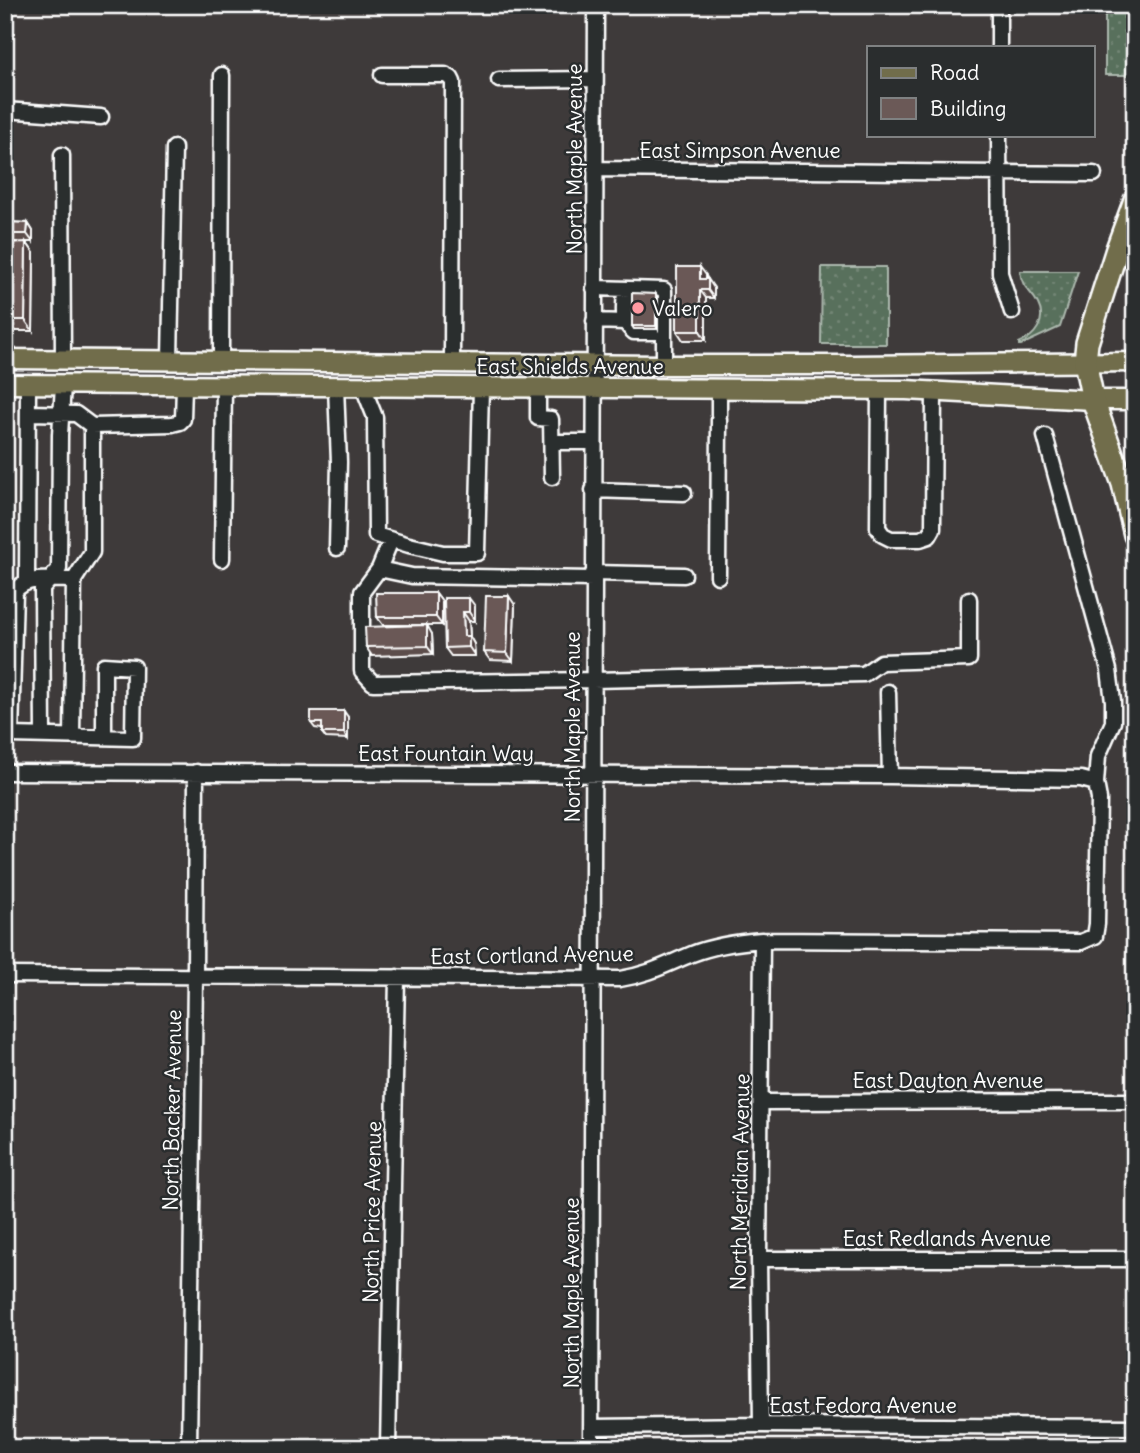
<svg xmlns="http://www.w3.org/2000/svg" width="1140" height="1453" viewBox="0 0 1140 1453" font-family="Delius,sans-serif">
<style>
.grass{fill:url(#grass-dots);stroke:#acb8ae;stroke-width:2}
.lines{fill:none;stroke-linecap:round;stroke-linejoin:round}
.minor-casing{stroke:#fff;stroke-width:19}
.major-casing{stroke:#fff;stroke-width:23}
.highway-casing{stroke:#fff;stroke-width:26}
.minor{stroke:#2a2d2e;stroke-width:14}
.major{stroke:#716d4b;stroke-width:18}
.highway{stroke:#716d4b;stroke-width:21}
.wall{fill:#5c4d4b;stroke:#fff;stroke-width:2}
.shaded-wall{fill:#4b3e3d;stroke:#fff;stroke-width:2}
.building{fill:#6b5957;stroke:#fff;stroke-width:2}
.poi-dot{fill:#ff9aa2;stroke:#2a2d2e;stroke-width:2.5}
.labels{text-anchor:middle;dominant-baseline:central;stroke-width:5;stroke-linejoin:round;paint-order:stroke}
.street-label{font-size:21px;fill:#fff;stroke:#2a2d2e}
.poi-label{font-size:21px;fill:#fff;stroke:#2a2d2e;text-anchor:start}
</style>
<defs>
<pattern id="grass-dots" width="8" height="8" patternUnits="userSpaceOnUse" patternTransform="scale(1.75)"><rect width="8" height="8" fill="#59705c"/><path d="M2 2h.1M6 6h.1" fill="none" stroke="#728574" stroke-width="1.8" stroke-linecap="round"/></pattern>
</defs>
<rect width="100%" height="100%" fill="#3e3a3a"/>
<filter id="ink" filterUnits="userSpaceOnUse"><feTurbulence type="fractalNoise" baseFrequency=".0143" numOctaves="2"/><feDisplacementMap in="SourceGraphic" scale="14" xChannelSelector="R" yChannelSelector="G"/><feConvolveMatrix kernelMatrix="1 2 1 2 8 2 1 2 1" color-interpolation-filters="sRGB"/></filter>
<g filter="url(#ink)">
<path class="grass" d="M1105,5C1115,12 1123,12 1135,8V75H1105Z
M822,267H886V344H821Z
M1020,271H1078L1060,327L1021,345H1019V343C1035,337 1047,321 1038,304C1031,289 1022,290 1020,271Z"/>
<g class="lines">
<g class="minor-casing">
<path id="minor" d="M999,47V5
M382,75H445L451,78L453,82L452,363
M499,80L595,79
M5,110L101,117
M999,135L1000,273L1012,312
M62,155L63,359
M595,169L1094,174
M594,288L664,290V365
M625,289C625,306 619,321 634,332H664
M594,321L624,322
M170,360L174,148
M221,361L222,75
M336,387L339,462L337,548
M363,387L375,417L376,535L409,545L443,553H477L481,388
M538,388V418L551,419L552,477
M719,389V415
M879,390L878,528L883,535L891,539H920L929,536L933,529L934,392
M29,413L76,414L92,426V552L74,580L72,736
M92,426L172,424L180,422L183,419L184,386
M552,442H593
M593,490L684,493
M391,540L379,569L362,592V671L373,683L593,680L864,674L881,662L969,659V599
M222,559L224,386
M379,569L412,576L593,579
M593,573L684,575
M718,576L719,419
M74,580C56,580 24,575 15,592L11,735L133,738L134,667L104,665V737
M27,581L28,384
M888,692L890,776
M43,735L42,589L59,569L60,435L63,385
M5,772L890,776L1081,779L1096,783
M5,975L620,979C650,974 665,965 692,954C715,945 738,942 762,940L1081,942L1095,936L1097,924L1099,799L1096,783L1098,756L1113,722V701L1109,670L1045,436
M761,1102L1135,1101
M759,1259H1135
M761,1425L759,1259L762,940
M591,1427L761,1425L1135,1427
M189,1448L195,977L196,772
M388,1448L397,977
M591,1448L596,5"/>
</g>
<g class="major-casing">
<path id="major" d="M5,359L664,365H853L1135,362
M5,384L906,390L1093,400H1135"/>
</g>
<g class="highway-casing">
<path id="highway" d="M1135,200L1117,249L1087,343L1085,362L1093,400L1123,484L1135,535"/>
</g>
<use href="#minor" class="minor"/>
<use href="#major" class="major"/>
<use href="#highway" class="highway"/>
</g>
<path class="wall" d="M5,222L28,223L33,231V242H26L34,253L33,331H5V243L18,242H5Z
M706,275V279L714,288V298H706V340H683L677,331Z
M658,297V329H634L632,326Z
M436,593L442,601V625H383L377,617Z
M444,598L475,606V621H469L470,637L474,644L475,656H451L445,648Z
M515,605L513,661L490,660L484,652Z
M432,634L433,654L372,656L366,647Z
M348,717V739L326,738L322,733V729L315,728L311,723Z"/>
<path class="shaded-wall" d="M28,223L33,231V242L27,234Z
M26,242L34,253L33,331L25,320Z
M700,267L706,275V288L700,279Z
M708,279L714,288V298L708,290Z
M700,290L706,298V340L700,331Z
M656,294L658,297V329L656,326Z
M436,593L442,601V625L436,617Z
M509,596L515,605L513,661L507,653Z
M469,598L475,606V621L469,612Z
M463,612L469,621L470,637L474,644L475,656L469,647L464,636Z
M427,625L432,634L433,654L427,646Z
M344,711L348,717V739L344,733Z"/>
<path class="building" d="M5,222L28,223L27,234H5Z
M26,242L25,320H5V243Z
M677,267H700V279H708V290H700V331H677Z
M632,293L656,294V326H632Z
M376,593H436V617H377Z
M486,596H509L507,653L484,652Z
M444,598H469V612H463L464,636H469V647L445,648Z
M427,625V646L366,647L365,627Z
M311,711H344V733H322V723H311Z"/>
</g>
<circle class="poi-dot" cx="638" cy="308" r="7"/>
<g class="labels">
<g class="street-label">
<text x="740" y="150">East Simpson Avenue</text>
<text transform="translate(574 159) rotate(-90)">North Maple Avenue</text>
<text x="570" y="366">East Shields Avenue</text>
<text transform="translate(572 727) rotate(-90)">North Maple Avenue</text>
<text x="446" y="753">East Fountain Way</text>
<text transform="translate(532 955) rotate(-1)">East Cortland Avenue</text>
<text x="948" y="1080">East Dayton Avenue</text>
<text transform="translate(172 1110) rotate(-89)">North Backer Avenue</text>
<text transform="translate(740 1182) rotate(-89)">North Meridian Avenue</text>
<text transform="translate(372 1212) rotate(-89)">North Price Avenue</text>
<text x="947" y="1238">East Redlands Avenue</text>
<text transform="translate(571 1293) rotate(-90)">North Maple Avenue</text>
<text x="863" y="1405">East Fedora Avenue</text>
</g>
<g class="poi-label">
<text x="652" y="308">Valero</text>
</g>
</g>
<rect width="1140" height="1453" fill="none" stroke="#2a2d2e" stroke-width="28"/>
<rect x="14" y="14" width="1112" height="1425" fill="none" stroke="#fff" stroke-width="2.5" filter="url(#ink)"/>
<rect x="867" y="46" width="228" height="91" fill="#2a2d2e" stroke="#7f8182" stroke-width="2"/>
<rect x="881" y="68" width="35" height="10" fill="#716d4b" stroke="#7f8182" stroke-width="2"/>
<text x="930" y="80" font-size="21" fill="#ffffff">Road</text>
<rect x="881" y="98" width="35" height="21" fill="#6b5957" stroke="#7f8182" stroke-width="2"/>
<text x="930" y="116" font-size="21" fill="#ffffff">Building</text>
</svg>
